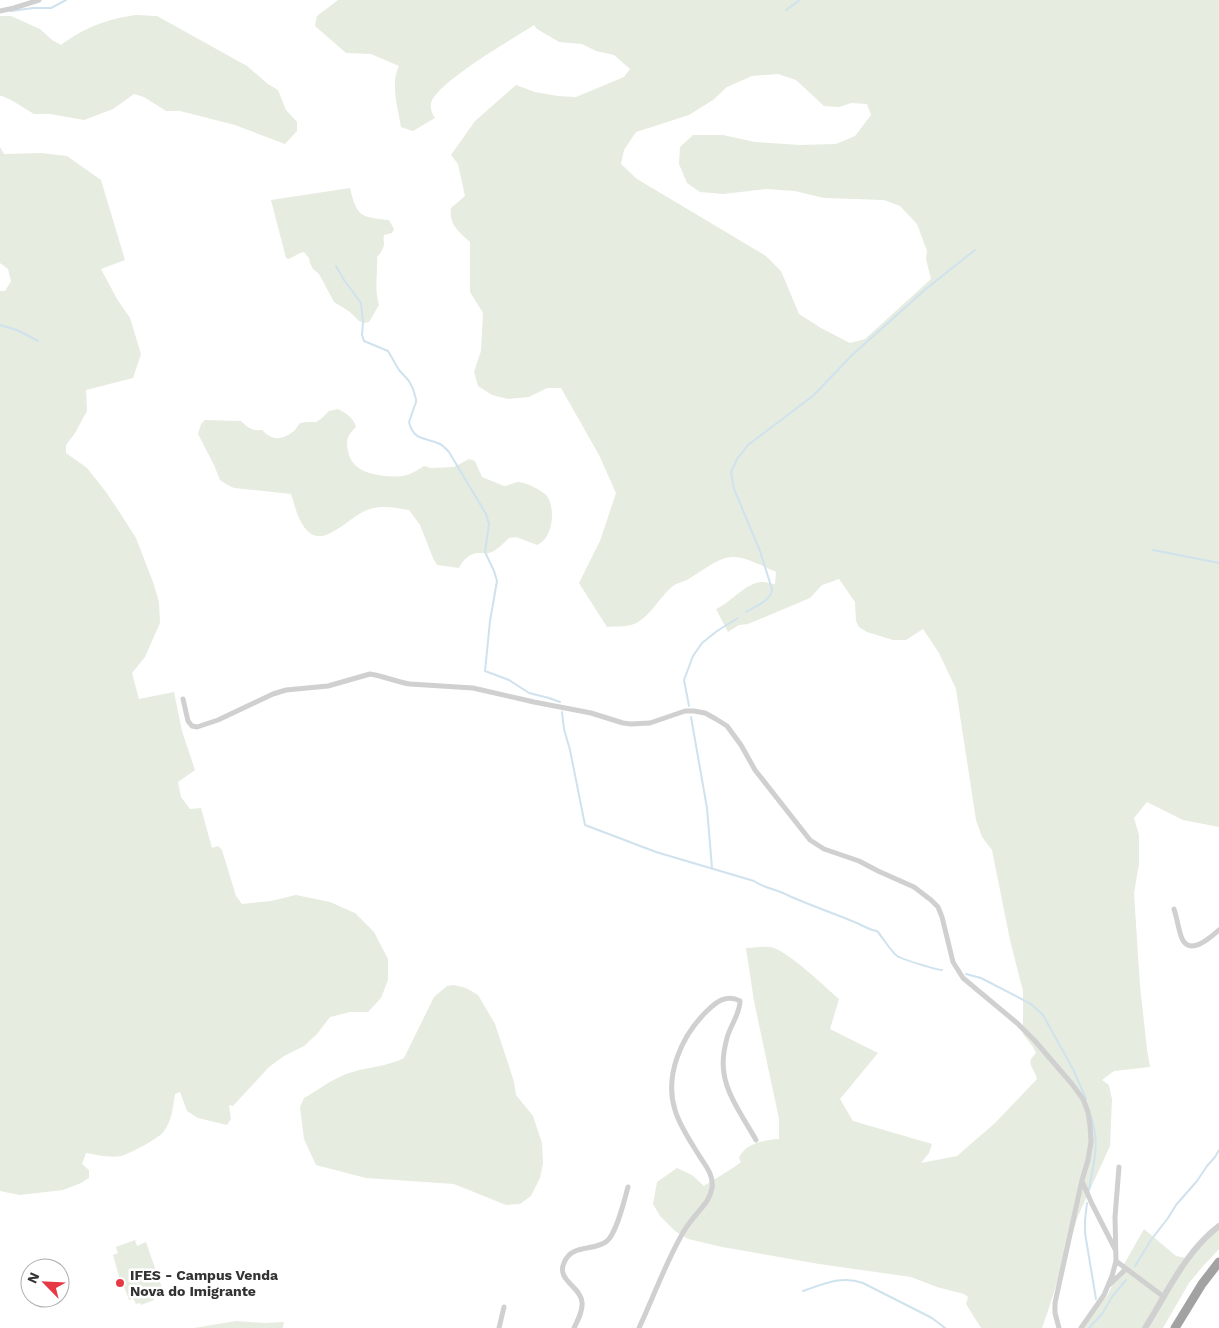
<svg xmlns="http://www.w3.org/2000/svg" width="1219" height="1328" viewBox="0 0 1219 1328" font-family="'Work Sans',sans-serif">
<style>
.green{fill:#e6ecdf;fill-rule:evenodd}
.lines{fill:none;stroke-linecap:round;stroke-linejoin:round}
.stream{stroke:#cfe2ee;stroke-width:2}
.minor{stroke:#d0d0d0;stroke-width:5}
.tertiary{stroke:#d0d0d0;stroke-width:6}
.trunk{stroke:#a2a2a2;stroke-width:9}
.poi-dot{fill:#e63946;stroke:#fff;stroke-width:2}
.labels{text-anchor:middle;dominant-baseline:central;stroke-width:5;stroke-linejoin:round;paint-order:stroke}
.poi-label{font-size:14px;font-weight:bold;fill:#333;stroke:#fff;text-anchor:start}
</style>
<rect width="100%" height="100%" fill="#fff"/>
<path class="green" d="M338,0H1219V827L1183,820L1147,802L1134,818L1139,835V864L1134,893L1140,986L1147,1049L1150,1067L1114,1071L1102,1080L1109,1085L1112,1099L1110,1146L1078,1216L1048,1311L1042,1328H981L966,1304L968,1297L964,1294L937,1287L911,1277L819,1264L722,1247L688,1239L675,1231L660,1216L653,1204L657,1182L677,1168L692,1175L704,1186C716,1178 731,1170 741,1162L739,1158C745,1143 766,1140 779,1139V1119L754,1001L746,948C754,948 762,946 770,947C786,949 825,987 839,999L830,1029L878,1053L840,1099L853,1121L932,1144L929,1153L921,1163L957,1156L995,1123L1037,1079C1035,1068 1024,1064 1036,1053L1033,1047L1023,1034V991L1010,940L992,850L982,837L976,820L956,689L939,653L923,629L906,640H893L867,632L859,627L856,621L855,602L839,579L822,585L810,598L748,624L739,625L728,632L716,609C731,603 746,582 762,582C767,582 770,584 775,584L776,572C764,567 745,556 732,557C719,557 699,573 687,580C683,582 677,583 673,586C659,597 648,621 631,625C624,627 615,626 607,627L579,583L600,541L616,493L599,455L561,388H547L529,397L508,399L492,395L478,386L474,372L481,351L483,313L470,292V242C458,231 449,225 451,208L465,196L458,164L451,155L475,121L516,85L535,92L558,96L576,97L624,77L630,69L614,55L596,51L582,44L559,42L537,29L534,25C513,39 437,82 431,103C430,108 432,114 435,118L413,131L401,127C398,108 390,83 399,66L371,54L346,53L315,26L317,16ZM778,74L796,80L824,106L839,107L851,103L867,104L871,115L855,136L836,144L800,145L755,142L723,135H693L680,147L679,164L687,183L700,192L723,194L766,189L795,191L824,198L884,200L900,206L917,224L927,251L926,259L931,279L865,339L850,343L821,328L799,314L781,271L766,256L637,179L621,164L624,150L636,132L689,115L713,100L727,87L752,76Z
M135,15L157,16L247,66L268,84L278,90L286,110L297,122V131L285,144L235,125L180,111H166L144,97L134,94L113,109L84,120L50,114H34L11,100L2,96H0V16H11L33,26L40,29L52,40L61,45C85,27 105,20 135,15Z
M0,147L4,154L41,153L67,156L101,180L125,260L101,269L117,299L130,318L141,354L133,378L86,390L87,411L75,433L66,445V453L87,468L106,492L120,513L136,538L153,582L159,602L160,623L145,657L132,673L139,699L174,692L182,731L195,770L178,782L181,797L190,809L201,808L212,848L218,846L222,850L236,896L242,904L271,901L296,895L330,902L355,913L374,932L388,959V980L381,998L368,1012H350L330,1017L317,1034L304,1046L284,1056L269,1067L233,1106L229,1105L231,1119L227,1125L198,1118L187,1111L180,1092L175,1094C173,1107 172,1120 164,1131C160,1138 129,1154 121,1156C112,1158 96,1155 86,1153L82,1164L89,1170V1178L81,1183L63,1190L20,1195L0,1191V291H5L11,281L8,269L0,263Z
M350,188C357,217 360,217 389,220L394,229L392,233L384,235C383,239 384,241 384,245C383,249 380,254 377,257C378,273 374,289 379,305L369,322L364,323L359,321L350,312L334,302L319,274L313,269L310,263L309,258L304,252L300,253L289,259L286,258L271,200Z
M338,409C347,414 353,417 356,427C347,436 346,439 348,451C349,456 351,461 355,465C364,475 393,479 407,475C413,473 419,469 424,466L431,468L454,467L469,459L475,461L482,477L504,486C509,486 514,482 519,482C527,483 542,490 547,496C556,509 553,539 537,545L516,537L509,538C503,543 497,551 489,553C486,554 485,553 481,553C471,552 463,559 459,568L437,565L433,558L420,525L409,510C395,508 384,505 370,509C346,516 319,559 300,520C296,512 294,503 291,494L234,488L226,484L220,480L214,465L198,434L201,424L205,420L241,421C248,428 252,431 262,430C269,437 275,440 284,437C288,435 292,433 295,430C297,428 298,425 300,423L307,422H316L322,418L329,411Z
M454,985L466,988L478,995L495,1024L509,1066L514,1082L516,1095L533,1116L542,1143L543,1163L540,1178L531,1196L520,1204L506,1205L454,1184L366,1178L316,1165L304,1139L300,1107L304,1098C318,1090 331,1080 346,1074C365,1067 387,1067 404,1058L434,997L447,986Z
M1219,1227V1249L1204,1265L1189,1283L1163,1328H1080L1098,1303L1106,1298L1115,1280L1144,1229L1176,1256L1186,1258Z
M135,1240L137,1246L146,1242L162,1288L156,1290L158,1296L154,1298V1300L141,1305L140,1303L136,1304L133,1298L129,1300L123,1284H121L113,1255L118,1253L116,1247Z
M236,1321L265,1323L284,1322L283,1328H194Z"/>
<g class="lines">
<path class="stream" d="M786,10L800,0
M11,11L33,8H51L66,0
M336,266L344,280L361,303L363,322L362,335L364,341L388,351L399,370L409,381L413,389L416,399V402L409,422C414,442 426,437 440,444C444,446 446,449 449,452L486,514L489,524L485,552L494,571L497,581L490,621L485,671L509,680L529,693L549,698L560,702
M0,325L17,330L38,341
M1153,550L1219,563
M746,612C756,606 771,601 772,589L760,551L734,489L731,472L737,459L748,445L814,395L851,356L927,288L975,250
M689,706L684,680L693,656L702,643L717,631L738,618
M562,712L564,729L570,750L585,825L656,852L754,881C764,888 772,888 783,893C808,905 834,913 859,924C866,927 869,930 877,931C884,939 889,949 897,956C902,959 936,970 942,970
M691,717L707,808L712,868
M966,974L981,978L1031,1004L1043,1015L1074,1071L1086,1099
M1089,1190C1094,1161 1100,1144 1091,1116
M1087,1203L1085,1220V1233L1096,1299
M1135,1266L1151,1240L1168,1218L1176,1205L1197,1181L1207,1166L1215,1157L1219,1150
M803,1291C824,1284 842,1275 863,1283L932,1318L945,1328
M1089,1328L1102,1314L1112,1297L1126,1280"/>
<path class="minor" d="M0,11L14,8L39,0
M183,699L188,721L192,726L197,727L218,720L273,694L286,690L328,686L370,674C384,676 396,682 410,684L473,688L534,702L591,713L623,723L631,724L650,723L685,711H694L705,713L716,719L727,726L741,745L755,770L810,840L824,849L859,861L878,871L914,887L931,900L938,907L942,917L953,962L963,978L1017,1023L1035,1041L1072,1084L1083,1099L1088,1112L1090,1125L1091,1142L1088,1160L1082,1180L1055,1303V1313L1059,1328
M1174,909C1177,918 1178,927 1181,936C1188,958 1210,938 1219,930
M1082,1181L1092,1204L1115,1249
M1116,1261L1164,1297
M1109,1285L1126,1269
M499,1328L504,1307
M574,1328C578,1320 583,1311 582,1302C581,1287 556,1280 564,1263C572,1243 594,1252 607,1241C617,1232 624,1201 628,1187
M639,1328C653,1298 664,1267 680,1238C684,1230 689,1223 695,1216C702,1207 710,1200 712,1188C714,1176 706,1166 700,1157C691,1142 680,1127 675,1110C664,1075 682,1035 707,1011C717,1001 727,994 740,1001C740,1014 730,1026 727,1038C724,1049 722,1062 724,1073C726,1094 746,1122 756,1140
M1081,1328L1104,1295L1112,1276L1116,1261L1115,1217L1119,1167"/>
<path class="tertiary" d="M1145,1328C1167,1293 1185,1252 1219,1226"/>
<path class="trunk" d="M1175,1328L1202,1284L1219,1262"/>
</g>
<circle class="poi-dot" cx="120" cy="1283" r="5"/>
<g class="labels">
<g class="poi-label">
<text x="130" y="1275">IFES - Campus Venda<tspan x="130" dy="16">Nova do Imigrante</tspan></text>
</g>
</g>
<g transform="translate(45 1283) rotate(294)"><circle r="24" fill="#ffffff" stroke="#adadad"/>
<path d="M0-4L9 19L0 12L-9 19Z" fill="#e63946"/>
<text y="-8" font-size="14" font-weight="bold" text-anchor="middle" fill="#333333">N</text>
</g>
</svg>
